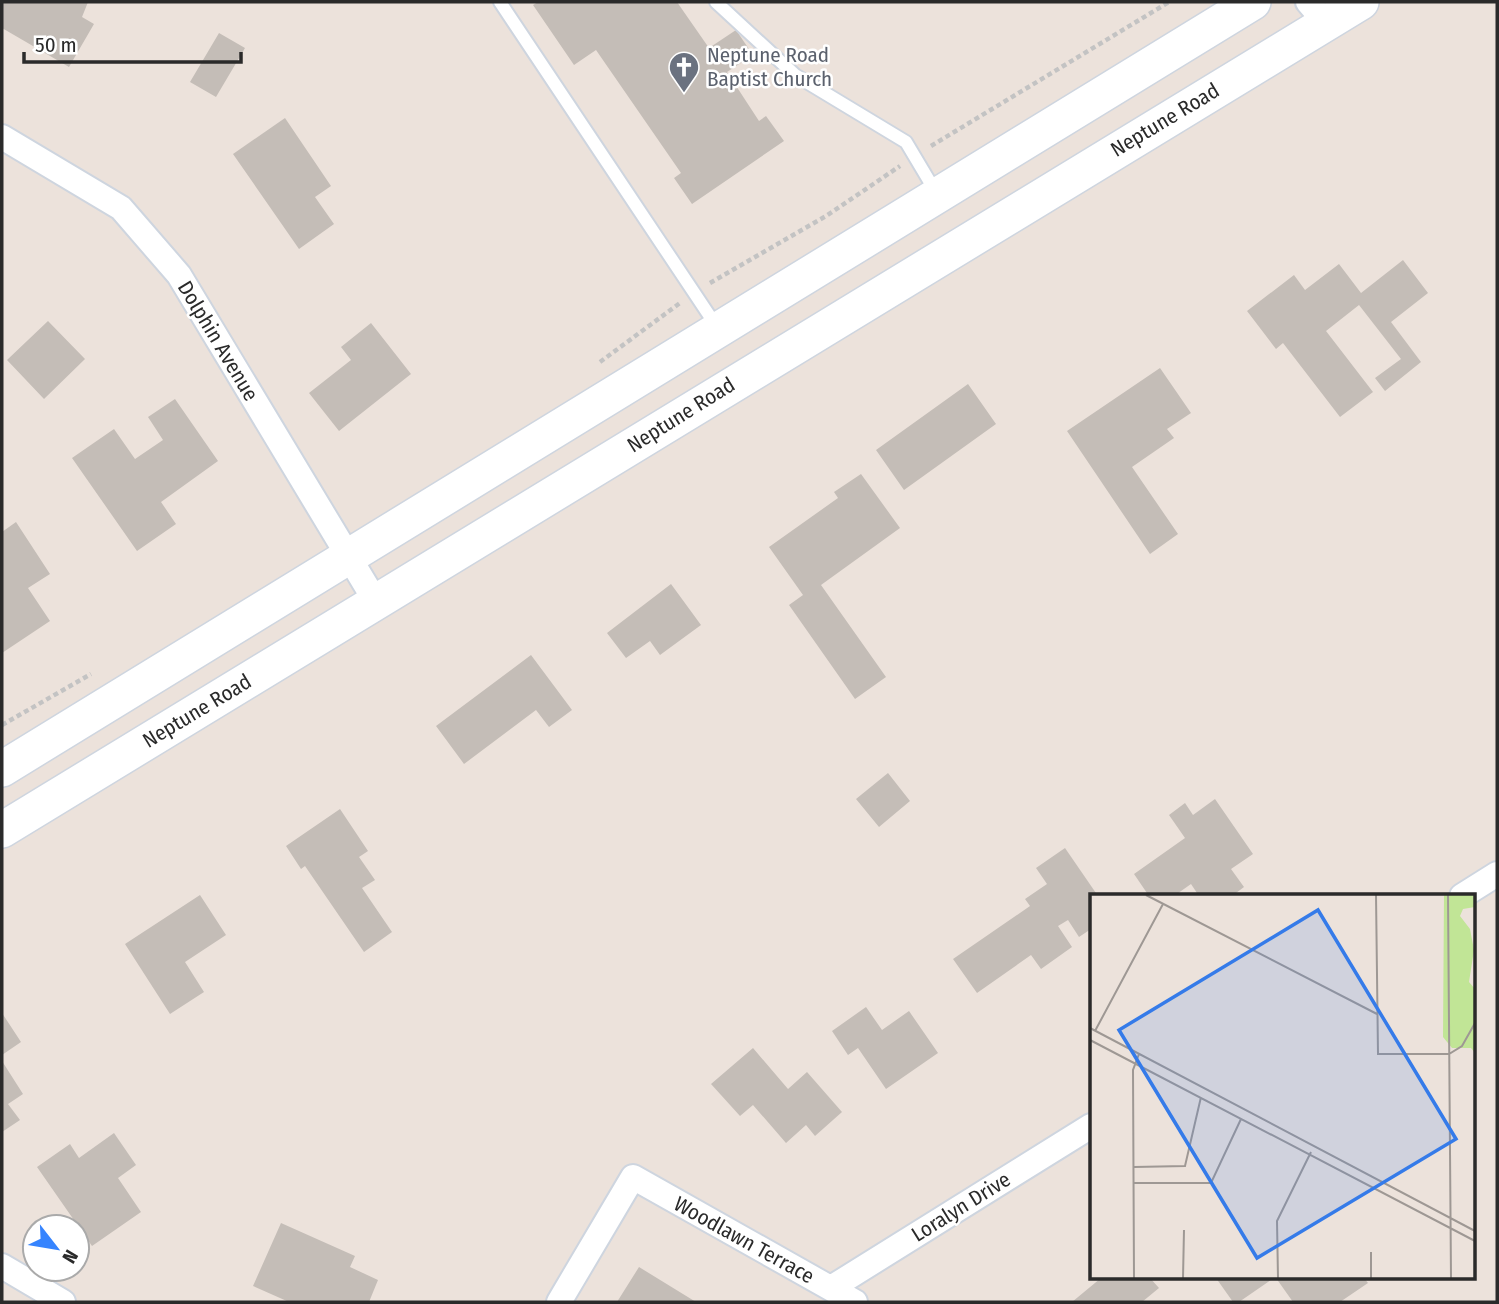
<svg xmlns="http://www.w3.org/2000/svg" width="1499" height="1304" viewBox="0 0 1499 1304" font-family="'Fira Sans Condensed',sans-serif">
<style>
.building{fill:#c4bdb7}
.lines{fill:none;stroke-linecap:round;stroke-linejoin:round}
.lane-casing{stroke:#ced5df;stroke-width:16}
.street-casing{stroke:#ced5df;stroke-width:28}
.secondary-casing{stroke:#ced5df;stroke-width:38}
.path{stroke:#c3c3c3;stroke-width:4.5;stroke-dasharray:5 3.5;stroke-linecap:butt}
.lane{stroke:#fff;stroke-width:12}
.street{stroke:#fff;stroke-width:24}
.secondary{stroke:#fff;stroke-width:35}
.labels{text-anchor:middle;dominant-baseline:central;stroke-width:5;stroke-linejoin:round;paint-order:stroke}
.worship-label{font-size:21px;fill:#5b616d;stroke:#fff;text-anchor:start}
.street-label{font-size:21px;fill:#2a2a2a;stroke:#fff}
.inset-road{fill:none;stroke:#9e9894;stroke-width:2}
.view{fill:#357be9;fill-opacity:0.15;stroke:#357be9;stroke-width:3.5}
.inset-edge{fill:none;stroke:#2a2a2a;stroke-width:3.5}
</style>
<rect width="100%" height="100%" fill="#ece2db"/>
<path class="building" d="M2,2H88L82,17L94,24L69,67L2,28Z
M538,2H677L709,48L736,30L753,55L727,72L759,121L766,116L784,141L692,204L674,178L681,173L596,50L574,65L533,5Z
M219,33L245,48L216,97L190,82Z
M285,118L331,186L315,197L334,224L299,249L233,154Z
M1403,260L1428,293L1391,322L1421,362L1385,391L1375,378L1401,359L1359,305L1326,331L1373,392L1340,417L1283,343L1276,349L1247,311L1294,275L1305,290L1339,264L1361,293Z
M48,321L85,359L44,399L7,360Z
M371,323L411,374L339,431L309,393L351,360L341,347Z
M1160,368L1191,413L1167,429L1174,438L1132,467L1178,534L1150,554L1067,431Z
M968,384L996,424L904,490L876,450Z
M175,399L218,461L161,502L176,524L137,551L72,458L114,429L135,459L163,440L148,417Z
M861,474L900,528L821,585L886,677L855,699L789,605L803,595L769,547L838,498L834,492Z
M16,522L50,574L28,588L50,621L2,653V532Z
M671,584L701,625L660,655L650,641L626,658L607,633Z
M531,655L572,710L549,727L536,710L464,764L436,726Z
M888,773L910,801L879,827L856,799Z
M1215,799L1253,854L1231,869L1244,887L1232,896H1199L1191,884L1174,896H1149L1134,874L1185,838L1169,815L1185,803L1193,815Z
M340,809L368,851L359,857L375,880L362,888L392,932L364,952L305,866L301,869L286,846Z
M1065,848L1098,896H1091V929L1079,937L1068,920L1058,926L1072,947L1041,969L1031,955L977,993L953,959L1030,906L1025,899L1047,884L1036,868Z
M200,895L226,935L185,962L204,992L170,1014L125,944Z
M866,1007L882,1030L909,1011L938,1053L886,1089L858,1048L848,1055L832,1031Z
M2,1013L21,1042L2,1055Z
M753,1048L788,1089L807,1072L842,1112L815,1136L806,1125L786,1143L753,1105L740,1116L711,1084Z
M2,1061L23,1094L8,1104L20,1120L2,1132Z
M114,1133L136,1165L118,1178L141,1212L92,1246L37,1167L70,1144L79,1158Z
M281,1223L355,1256L350,1267L378,1280L369,1302H289L253,1286Z
M639,1267L696,1302H617Z
M1101,1278H1150L1159,1288L1142,1302H1072Z
M1216,1278H1274L1239,1302H1233Z
M1276,1278H1364L1368,1283L1340,1302H1293Z"/>
<g class="lines">
<g class="lane-casing">
<path id="lane" d="M500,2L717,327
M716,2L795,75L906,142L937,194"/>
</g>
<g class="street-casing">
<path id="street" d="M1308,2L1326,23
M2,137L121,208L179,275L376,602
M1462,896L1497,874
M2,1266L63,1302
M831,1288L1091,1126
M559,1302L633,1177L855,1302"/>
</g>
<g class="secondary-casing">
<path id="secondary" d="M2,769L1253,2
M2,830L1361,2"/>
</g>
<path class="path" d="M931,146L1169,2
M710,283L826,216L900,166
M600,362L680,303
M2,725L91,674"/>
<use href="#lane" class="lane"/>
<use href="#street" class="street"/>
<use href="#secondary" class="secondary"/>
</g>
<defs>
<g id="church-pin" transform="scale(1.575)"><path d="M0 17L-7.5 6A9.5 9.5 0 1 1 7.5 6Z" fill="#6b7280" stroke="#fff"/><path d="M-1.2-6h2.4v3.5h3.3v2.4h-3.3V6h-2.4V-.1h-3.3v-2.4h3.3Z" fill="#fff"/></g>
</defs>
<g fill-rule="evenodd">
<use href="#church-pin" x="684" y="67"/>
</g>
<g class="labels">
<g class="worship-label">
<text x="707" y="55">Neptune Road<tspan x="707" dy="24">Baptist Church</tspan></text>
</g>
<g class="street-label">
<text transform="translate(1165 120) rotate(-31)">Neptune Road</text>
<text transform="translate(218 341) rotate(59)">Dolphin Avenue</text>
<text transform="translate(681 415) rotate(-32)">Neptune Road</text>
<text transform="translate(197 711) rotate(-31)">Neptune Road</text>
<text transform="translate(961 1207) rotate(-32)">Loralyn Drive</text>
<text transform="translate(744 1240) rotate(29)">Woodlawn Terrace</text>
</g>
</g>
<g transform="translate(1090 894)">
<rect width="385" height="385" fill="#ece2db"/>
<path d="M354,1H385V13L373,15L370,22L380,35L384,56L379,88L385,95V159L381,154H362L353,143Z" fill="#c1e596"/>
<path class="inset-road" d="M56,1L287,120M286,1L288,160H359L372,152L385,129M358,1L361,384M0,134L385,337M5,137L73,10M0,146L385,347M44,273L95,272L111,203M44,289H121L151,225M281,358V384M44,384L43,176L49,160M93,384L94,336M188,384L187,327L221,258"/>
<path class="view" d="M228,16L366,245L167,364L29,136Z"/>
<rect width="385" height="385" class="inset-edge"/>
</g>
<rect width="1499" height="1304" fill="none" stroke="#2a2a2a" stroke-width="7"/>
<g transform="translate(56 1248) rotate(121)"><circle r="33" fill="#ffffff" stroke="#aaaaaa" stroke-width="2"/>
<path d="M0-5L12 26L0 18L-12 26Z" fill="#3684fe"/>
<text y="-10" font-size="19" font-weight="bold" text-anchor="middle" fill="#2a2a2a">N</text>
</g>
<path d="M24 52v10h217v-10" fill="none" stroke="#2a2a2a" stroke-width="3.5"/>
<text x="35" y="52" font-size="21" fill="#2a2a2a" stroke="#ffffff" stroke-width="5" paint-order="stroke">50 m</text>
</svg>
